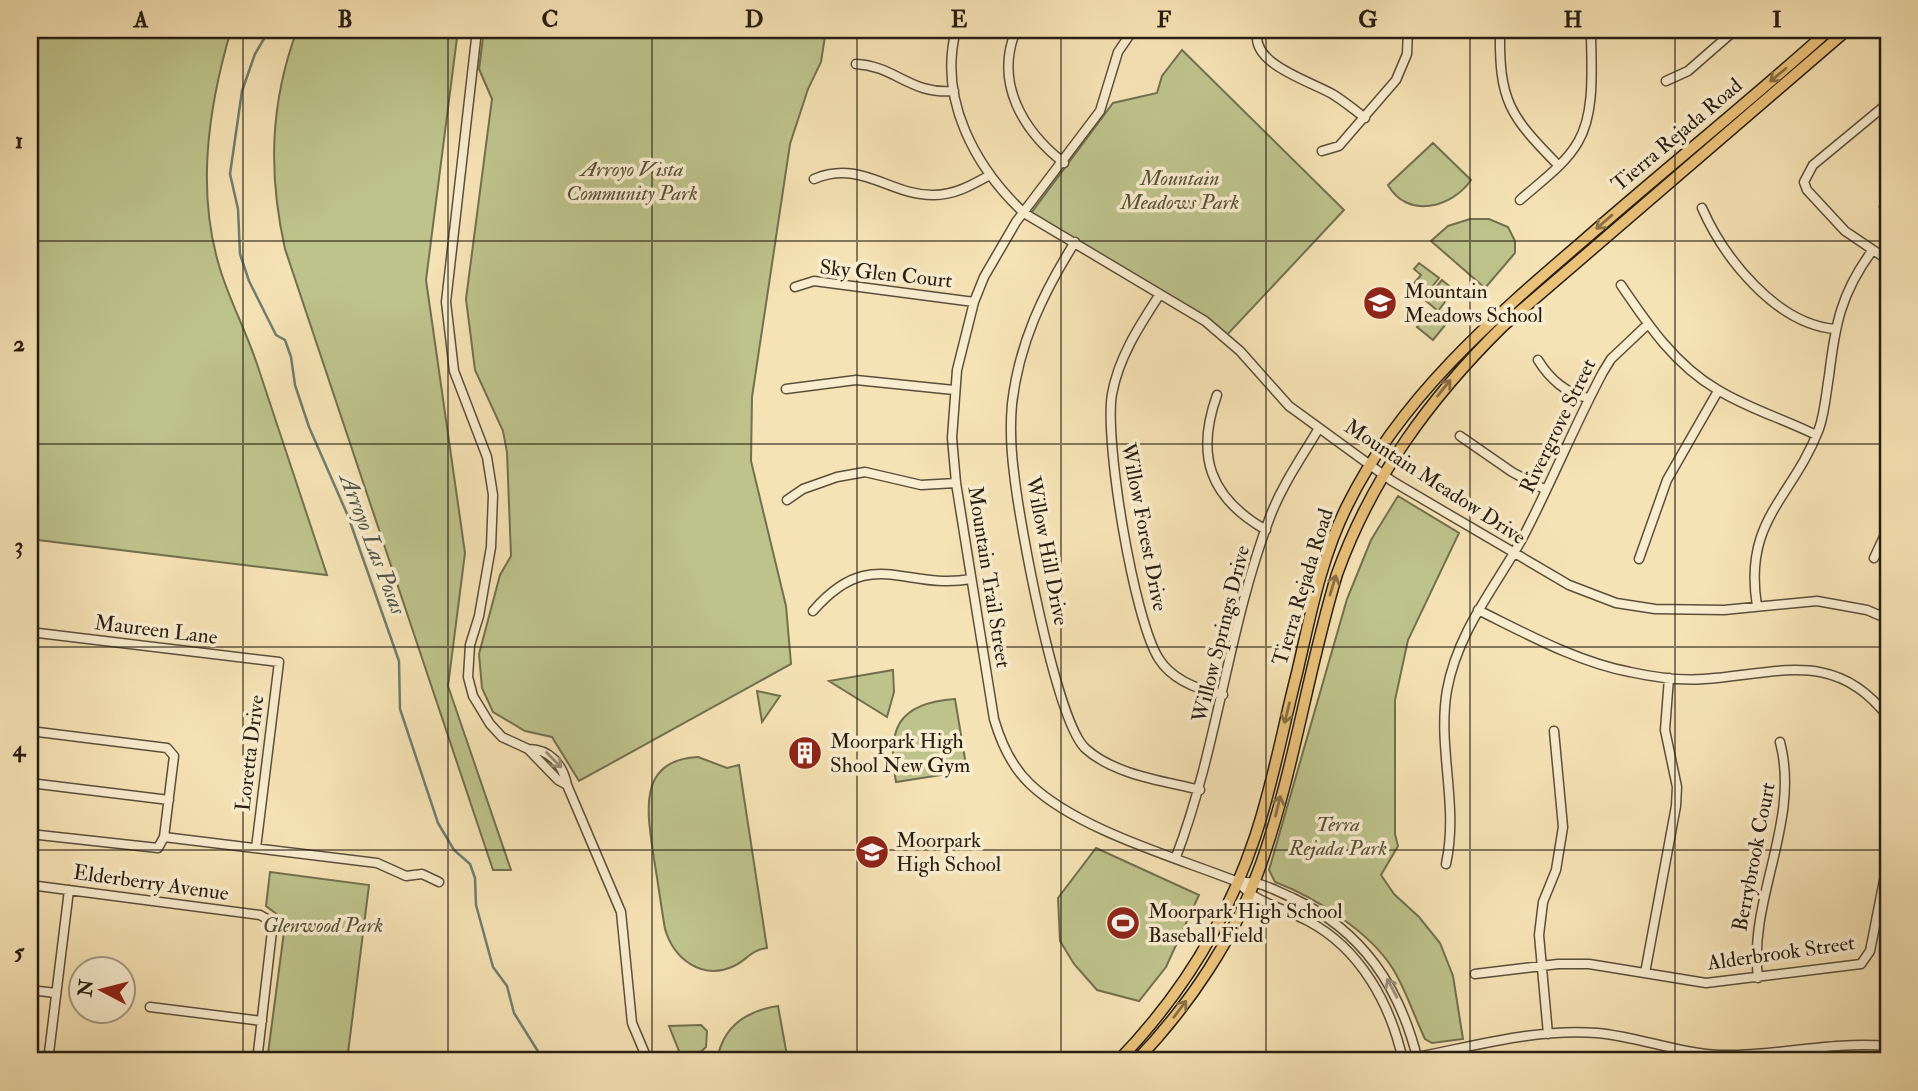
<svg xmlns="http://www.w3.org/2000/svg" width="1918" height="1091" viewBox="0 0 1918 1091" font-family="'IM FELL Double Pica',serif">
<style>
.green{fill:#bec38c;stroke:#72704f;stroke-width:2}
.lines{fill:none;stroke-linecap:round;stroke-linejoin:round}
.stream{stroke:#6e7e71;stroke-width:2.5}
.minor-casing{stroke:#5b4f3b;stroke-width:11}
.major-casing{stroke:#271e12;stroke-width:13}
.minor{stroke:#f9edcf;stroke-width:8}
.major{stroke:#ebc27a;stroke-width:10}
.oneway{stroke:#897046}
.oneway2{stroke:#9a907a}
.grid{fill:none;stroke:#271e12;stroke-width:2;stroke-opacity:0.55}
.labels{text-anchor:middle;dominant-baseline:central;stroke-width:7;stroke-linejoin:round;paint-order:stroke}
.street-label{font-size:21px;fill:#271e12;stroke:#f9edcf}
.park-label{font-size:21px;font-style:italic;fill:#545037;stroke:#f9edcf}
.poi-label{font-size:21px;fill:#271e12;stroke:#f9edcf;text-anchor:start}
.water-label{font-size:23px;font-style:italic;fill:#505649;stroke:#f9edcf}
.neatline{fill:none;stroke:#271e12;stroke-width:2.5}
.grid-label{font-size:23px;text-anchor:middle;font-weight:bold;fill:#271e12}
</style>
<rect width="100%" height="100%" fill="#f6e3b5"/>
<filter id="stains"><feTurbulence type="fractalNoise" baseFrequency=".00286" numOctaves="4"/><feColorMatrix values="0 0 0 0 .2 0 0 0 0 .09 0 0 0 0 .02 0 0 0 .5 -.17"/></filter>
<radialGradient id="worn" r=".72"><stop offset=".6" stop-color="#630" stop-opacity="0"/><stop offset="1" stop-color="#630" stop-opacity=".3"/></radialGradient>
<path class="green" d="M30,30H231C208,108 195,195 222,275C232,305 247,334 257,364C280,434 304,505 327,575L30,539Z
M297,30H458L426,280L465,553L448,686L511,870H493L285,249C268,173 270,103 297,30Z
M484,30H826L821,62L808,89L790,144L752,397L751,461L786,606L791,664L579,781L552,737L525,731L493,712L482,688L479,654L500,575L511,556L507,452L503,431L475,370L466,299L492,99L479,69Z
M1182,50L1344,210L1225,337L1029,216L1113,103L1157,93L1162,76Z
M1433,143L1471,180C1452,208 1407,219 1388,185Z
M1470,219H1489L1508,227L1515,241V253L1485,288L1431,241L1448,226Z
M1419,263L1439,278L1423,298L1410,288L1421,275L1414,269Z
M1442,280L1454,290L1438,311L1425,300Z
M1446,311L1450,319L1433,340L1417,327L1427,315L1433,320L1440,312Z
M1398,496L1459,533L1408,640L1395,700V834L1398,846L1381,875L1394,894L1419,917L1440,943L1453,976L1463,1039L1432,1043L1425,1039C1414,1016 1406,990 1393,969C1370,932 1315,897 1275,882L1269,870L1347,599L1371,540Z
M893,670L894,692L887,717L829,681Z
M757,691L780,696L762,722Z
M955,699L967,771L896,782C886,729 898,703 955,699Z
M698,757L727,768L739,765L767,948C751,950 747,960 734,966C702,981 674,959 665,929C661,906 658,882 654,859C648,816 635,760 698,757Z
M1096,848L1199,895L1166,967L1139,1001L1097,990L1074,964L1060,941L1058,898Z
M270,872L369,885L347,1061H267L284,932L278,915L266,906Z
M778,1006L788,1061H717C722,1027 746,1011 778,1006Z
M701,1025L707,1031L706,1047L693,1059L683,1061L669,1026Z"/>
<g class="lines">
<path class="stream" d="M269,30L255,54L242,91L230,174L238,209L240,254L249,281L276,335L285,340L291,357L295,385L309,427L348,516L399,661L400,709L438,823L454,850L470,864L475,878L476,905L493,967L507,986L514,1013L544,1061"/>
<g class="minor-casing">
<path id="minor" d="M477,30L446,302L454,371L487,457L493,495L491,547L479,616L470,645L468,677L473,696L490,724L502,737L528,749L558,780L567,785
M956,30C938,99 975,167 1024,213L1205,321L1240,351L1289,406L1392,481L1569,585L1616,603L1655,609L1724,610L1817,601L1867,610L1888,619
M1016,30C994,83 1023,131 1064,163
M1133,30L1118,52L1100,111L1016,222L984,277L974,302L957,370L952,438L956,483L994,719C1001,743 1011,766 1030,784C1078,830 1175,857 1238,882C1259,880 1274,890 1293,898C1363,931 1400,987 1418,1061
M1258,30C1248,64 1311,81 1334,95C1345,102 1355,110 1365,118
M1500,30C1499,101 1509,115 1558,165
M856,64C896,66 910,95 954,91
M1666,81L1688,71L1735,30
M1888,103L1813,165L1804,182L1807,190L1845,231L1888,260
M1322,151L1339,146L1396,80L1407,54L1408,30
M814,179C862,159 890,196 934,195C955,195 972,185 990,175
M1520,200C1539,183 1565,165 1578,142C1596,112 1591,64 1591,30
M1884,207L1888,202
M1702,208C1724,258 1776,324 1835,329
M1075,242C1043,293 1019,343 1012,404C1010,426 1011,450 1014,473C1019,521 1056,723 1086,749C1115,775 1164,781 1200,790
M1621,285C1648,325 1675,365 1718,390C1749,409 1784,419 1816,435
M795,287L814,281L974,302
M1160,294C1140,325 1119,356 1112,394C1104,440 1134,621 1159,659C1173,681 1199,690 1223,695
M1538,360C1549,378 1567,395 1589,398
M786,389L856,380L954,390
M1217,395C1195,456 1210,498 1266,530
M1460,436L1512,472L1546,490
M787,500L803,489L837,477L865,472L921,485L956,483
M1874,558L1888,528
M1639,559L1667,480L1718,391
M1757,606C1743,520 1792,499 1819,429C1825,412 1826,393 1829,376C1835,325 1841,293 1872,251
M1478,610C1525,633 1577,662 1630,672C1653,677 1679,681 1704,679C1778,674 1835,648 1888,717
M813,611C871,544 904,591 971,579
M30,632L279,662L256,848
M30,731L167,748L174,756L164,837
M528,749C550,749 563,765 567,785L621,912L632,1023L648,1061
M30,783L169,800
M30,834L158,848L164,837L377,863L406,876L422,874L439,882
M1176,857C1218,747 1228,627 1270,517C1282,485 1302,457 1319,428
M1446,864C1459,805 1437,748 1447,690C1458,631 1494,589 1522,539C1551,484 1574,426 1603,372L1611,359L1648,324
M1238,882C1255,903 1284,908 1308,921C1361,949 1391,1005 1403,1061
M30,885L260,915L267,919L272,931L257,1061
M1645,973L1676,806L1677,787L1665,730L1669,678
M1475,974L1558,964H1589L1706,983L1861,964L1870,951L1888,860
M1758,978C1748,899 1801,821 1780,742
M30,990L56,993
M150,1007L262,1021
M1548,1034L1539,935L1543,902L1556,870L1563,827L1554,731
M1417,1057C1475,1046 1537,1028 1597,1033C1640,1037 1680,1054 1723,1055C1779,1056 1830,1041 1888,1046
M48,1061L69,890
M1673,1061L1674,1049"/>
</g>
<g class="major-casing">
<path id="major" d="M1118,1061C1180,997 1227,921 1255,837C1273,784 1283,727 1297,673C1310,617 1321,558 1347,506C1400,398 1493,318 1583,241C1664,170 1749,102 1829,30
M1136,1061C1189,1006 1236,936 1261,864C1294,771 1308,669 1337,574C1372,477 1430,398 1503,326L1847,30"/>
</g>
<use href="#minor" class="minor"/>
<use href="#major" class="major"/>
</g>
<defs><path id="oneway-shaft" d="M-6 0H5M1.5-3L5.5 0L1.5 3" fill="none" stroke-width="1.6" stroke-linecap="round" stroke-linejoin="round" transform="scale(1.75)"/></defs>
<g class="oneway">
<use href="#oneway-shaft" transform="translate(1778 75) rotate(140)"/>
<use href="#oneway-shaft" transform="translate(1604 222) rotate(139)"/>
<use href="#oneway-shaft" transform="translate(1444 388) rotate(-51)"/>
<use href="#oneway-shaft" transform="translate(1333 585) rotate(-73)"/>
<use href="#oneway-shaft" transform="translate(1287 713) rotate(104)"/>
<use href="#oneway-shaft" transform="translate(1278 806) rotate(-76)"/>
<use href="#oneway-shaft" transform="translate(1180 1009) rotate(-53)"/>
</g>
<g class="oneway2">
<use href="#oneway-shaft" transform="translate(554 760) rotate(45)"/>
<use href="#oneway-shaft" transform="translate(1392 988) rotate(-118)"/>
</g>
<path class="grid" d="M243,30V1061M448,30V1061M652,30V1061M857,30V1061M1061,30V1061M1266,30V1061M1470,30V1061M1675,30V1061M30,241H1888M30,444H1888M30,647H1888M30,850H1888"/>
<defs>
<g id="school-disc" transform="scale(1.75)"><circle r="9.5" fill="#8f2418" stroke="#f9edcf"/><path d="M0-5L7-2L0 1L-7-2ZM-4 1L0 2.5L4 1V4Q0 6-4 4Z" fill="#fff"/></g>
<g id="building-disc" transform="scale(1.75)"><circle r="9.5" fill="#8f2418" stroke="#f9edcf"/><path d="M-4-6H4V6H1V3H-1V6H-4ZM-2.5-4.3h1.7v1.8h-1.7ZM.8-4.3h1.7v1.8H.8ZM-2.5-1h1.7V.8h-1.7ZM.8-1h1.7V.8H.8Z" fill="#fff"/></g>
<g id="stadium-disc" transform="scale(1.75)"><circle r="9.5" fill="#8f2418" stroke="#f9edcf"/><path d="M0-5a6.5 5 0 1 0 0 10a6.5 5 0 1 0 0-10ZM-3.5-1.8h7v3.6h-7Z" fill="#fff"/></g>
</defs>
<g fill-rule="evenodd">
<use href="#school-disc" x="1380" y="303"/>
<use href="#building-disc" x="805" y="753"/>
<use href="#school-disc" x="872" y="852"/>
<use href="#stadium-disc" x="1123" y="923"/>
</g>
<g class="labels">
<g class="street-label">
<text transform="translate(1677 135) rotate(-40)">Tierra Rejada Road</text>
<text transform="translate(886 274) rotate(6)">Sky Glen Court</text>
<text transform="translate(1558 426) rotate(-64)">Rivergrove Street</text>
<text transform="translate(1435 482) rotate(33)">Mountain Meadow Drive</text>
<text transform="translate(1144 527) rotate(79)">Willow Forest Drive</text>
<text transform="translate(1047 551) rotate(79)">Willow Hill Drive</text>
<text transform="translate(989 577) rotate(81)">Mountain Trail Street</text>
<text transform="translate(1303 587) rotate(-73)">Tierra Rejada Road</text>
<text transform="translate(156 630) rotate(7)">Maureen Lane</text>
<text transform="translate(1221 634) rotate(-76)">Willow Springs Drive</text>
<text transform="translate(250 753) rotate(-83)">Loretta Drive</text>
<text transform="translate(1754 857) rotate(-79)">Berrybrook Court</text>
<text transform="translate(151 883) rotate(8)">Elderberry Avenue</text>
<text transform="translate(1781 953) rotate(-8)">Alderbrook Street</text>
</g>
<g class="park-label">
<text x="632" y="169">Arroyo Vista<tspan x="632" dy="24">Community Park</tspan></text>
<text x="1180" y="178">Mountain<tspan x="1180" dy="24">Meadows Park</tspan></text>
<text x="1338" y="824">Terra<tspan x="1338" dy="24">Rejada Park</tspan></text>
<text x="323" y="925">Glenwood Park</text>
</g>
<g class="poi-label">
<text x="1404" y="291">Mountain<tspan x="1404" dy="24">Meadows School</tspan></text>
<text x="830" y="741">Moorpark High<tspan x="830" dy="24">Shool New Gym</tspan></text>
<text x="896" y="840">Moorpark<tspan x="896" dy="24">High School</tspan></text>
<text x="1148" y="911">Moorpark High School<tspan x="1148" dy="24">Baseball Field</tspan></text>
</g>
<g class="water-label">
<text transform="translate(373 544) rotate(69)">Arroyo Las Posas</text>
</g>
</g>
<rect width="1918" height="1091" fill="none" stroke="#f6e3b5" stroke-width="77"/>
<g transform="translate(102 990) rotate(277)"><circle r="33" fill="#f9edcf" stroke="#a59a83" stroke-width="2"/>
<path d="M0-5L12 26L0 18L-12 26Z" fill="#8f2418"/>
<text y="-10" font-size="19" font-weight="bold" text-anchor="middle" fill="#271e12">N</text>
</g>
<rect x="38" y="38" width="1842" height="1014" class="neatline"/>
<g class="grid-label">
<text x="141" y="27">A</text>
<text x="345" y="27">B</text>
<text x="550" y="27">C</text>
<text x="754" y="27">D</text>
<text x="959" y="27">E</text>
<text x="1164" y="27">F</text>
<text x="1368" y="27">G</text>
<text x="1573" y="27">H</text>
<text x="1777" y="27">I</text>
<text x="19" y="148">1</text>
<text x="19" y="351">2</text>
<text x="19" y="553">3</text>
<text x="19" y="756">4</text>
<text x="19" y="959">5</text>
</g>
<rect width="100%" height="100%" filter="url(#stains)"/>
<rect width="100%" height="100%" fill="url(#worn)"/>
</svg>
